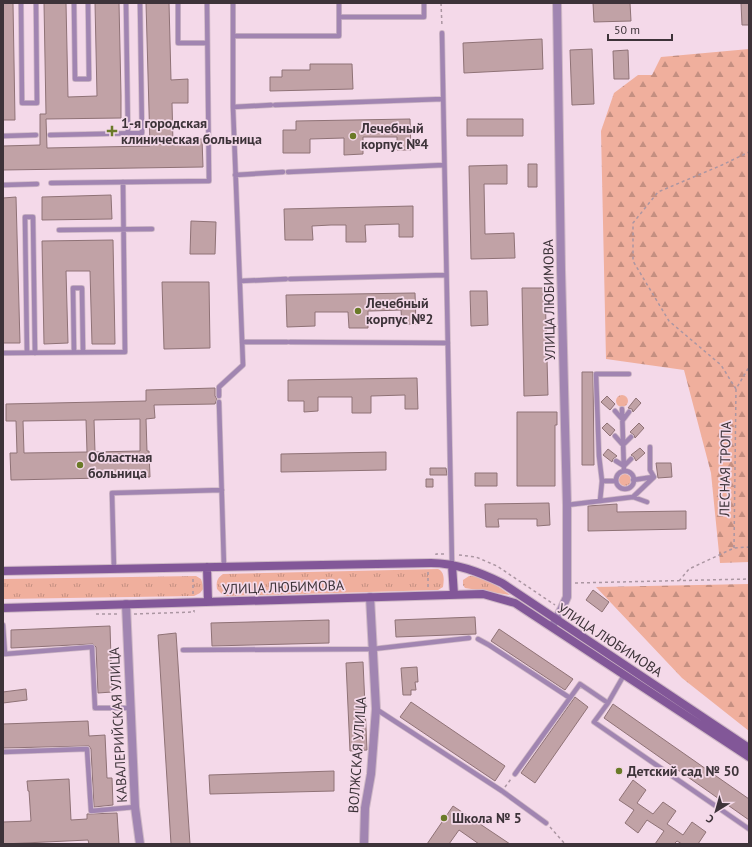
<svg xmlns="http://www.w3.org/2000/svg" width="752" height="847" viewBox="0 0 752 847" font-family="'PT Sans',sans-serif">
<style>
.grass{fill:url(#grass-tufts)}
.forest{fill:url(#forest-firs)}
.building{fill:#c1a2a6;stroke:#8f7276;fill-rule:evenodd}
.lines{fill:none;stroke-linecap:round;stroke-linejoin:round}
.service-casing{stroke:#cfb8c6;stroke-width:6}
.minor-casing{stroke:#cfb8c6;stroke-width:10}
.secondary-casing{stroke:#cfb8c6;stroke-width:10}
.path{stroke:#ab96a2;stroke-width:1.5;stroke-dasharray:3 3;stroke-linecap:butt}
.service{stroke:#a185b1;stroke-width:4.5}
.minor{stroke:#a185b1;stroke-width:8}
.secondary{stroke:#825798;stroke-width:8}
.poi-dot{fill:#6a7a28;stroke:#f4d9e9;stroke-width:1.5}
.labels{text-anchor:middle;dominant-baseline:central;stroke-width:3.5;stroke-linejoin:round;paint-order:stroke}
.poi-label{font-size:14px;font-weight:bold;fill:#3d3339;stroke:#f4d9e9;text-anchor:start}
.street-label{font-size:14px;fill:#3d3339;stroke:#f4d9e9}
</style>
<defs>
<pattern id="grass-tufts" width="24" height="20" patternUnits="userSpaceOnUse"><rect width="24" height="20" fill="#f0af9d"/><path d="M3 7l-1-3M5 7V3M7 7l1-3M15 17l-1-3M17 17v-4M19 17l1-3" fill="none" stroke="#c48f81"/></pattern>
<pattern id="forest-firs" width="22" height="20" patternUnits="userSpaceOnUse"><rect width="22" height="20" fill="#f0af9d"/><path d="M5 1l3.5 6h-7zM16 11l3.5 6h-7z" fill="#c48f81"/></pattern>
</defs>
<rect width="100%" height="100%" fill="#f4d9e9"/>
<path class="grass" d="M616 401a6 6 0 1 1 12 0a6 6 0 1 1-12 0Z
M619 480a6 6 0 1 1 12 0a6 6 0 1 1-12 0Z
M438,569C445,572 444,580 443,587L438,590L224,596L217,589C216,582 217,578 223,574Z
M196,576L201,579L204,588L200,593L194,596L3,599V579Z
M469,576C482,575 500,587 510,595L465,588L463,585V580Z"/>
<path class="forest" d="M749,49V562L720,563L711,473L684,370L606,359L601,131L614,93L638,75H652L661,57Z
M749,584V731L682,678L596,587Z"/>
<path class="building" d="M3,3H13L15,120H3Z
M44,3H66L68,97L97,96L95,3H119L121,96V118L46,119L47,148L150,146L146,3H169L171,80L188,79V103H172L173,143L192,142V139H202L203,167L3,170V146L40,145V114H46Z
M593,3H630L631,21L594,22Z
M741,3H749V25H742Z
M542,39L543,69L464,73L463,43Z
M592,49L594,104L572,105L570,50Z
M628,50L629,79H614L613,51Z
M310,64H352L353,89L270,91V77H282V70H310Z
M410,119L411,150H397V137H363V154L344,155V138L310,139V153H283V130H296V121Z
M467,119H523V136H467Z
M528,164H537V187H528Z
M507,165V184H484L485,234L514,233L515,258L471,259L469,166Z
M111,195L112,219L42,220V197Z
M16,197L20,343H3V198Z
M413,206V237H399V224L365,225L366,242H346V225H331L312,226L313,240H285L284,209Z
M191,221L216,222L215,254H190Z
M113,240L115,344H92L90,271H66L68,343L44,344L42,241Z
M162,282H209L210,348L164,349Z
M522,288H545L548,395L524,396Z
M470,291H487L488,325L471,326Z
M415,293L416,324H402L401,310L371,311H368V328H349L348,312H315V326L287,327L286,295Z
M582,372H593L594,465H582Z
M417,378L418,409H405V395L371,396V413H352V397H318V411L304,412V401H288V380Z
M215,388V396L217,399L215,404L154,405L155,418L146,419L147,451H149L150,477L11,480L10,453H17L16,421H6V404L146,401V390ZM140,419V451L95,452L94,420ZM86,420L87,452L24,453L23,421Z
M607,396L615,404L610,410L601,402Z
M636,398L641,403L633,412L632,409L628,408Z
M517,412H557V425H555V486H517Z
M607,423L615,430L610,436L602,428Z
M639,423L644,428L635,438L634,435L630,432Z
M640,448L645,453L636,461L634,457L631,455Z
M608,449L617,456L613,459L612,462L603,455Z
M386,452V470L281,472V454Z
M656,463H671L672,477L658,478Z
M430,468H446L447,475H430Z
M475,473H497V486H475Z
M426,479H433V487H426Z
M549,503L550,525L537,526V519H498L499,527H486L485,504Z
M617,504V512L686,511V529L588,531V506Z
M593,590L609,602L602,612L586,600Z
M475,617L476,634L396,637L395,620Z
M329,620V643L212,646L211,623Z
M110,626L112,692L98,693L96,647L93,644L11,648V630Z
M499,629L573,679L565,690L491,641Z
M176,633L190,844H171L158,635Z
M363,662L367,750L350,751L346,663Z
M417,667L418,682H415L416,690H411V695H403L401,668Z
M26,689L27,700L3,703V692Z
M575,697L588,707L535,783L521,773Z
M411,702L505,766L495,781L400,717Z
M613,704L749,799V820L604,718Z
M88,721L89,736L105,735L107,778H112L113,805L94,807L91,749L89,746L3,748V724Z
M334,771V791L210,794L209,775Z
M69,779L71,820L87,819V814L117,813L119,844H89L88,840L3,844V822L31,821L29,791H28L27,781Z
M633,780L646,790L637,803L653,814L663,802L676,811L667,824L683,835L692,822L706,832L698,844H682L677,841L674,844H655L664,831L647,820L638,833L625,823L634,810L619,800Z
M453,806L510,844H479L459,830L449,844H427Z"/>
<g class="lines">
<g class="service-casing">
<path id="service" d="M21,3L22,103H37L36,3
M74,3L75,79H89L88,3
M126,3L128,134
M178,3V43H207
M339,3V17
M442,33L452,565
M233,36H339V17H424V3
M275,105L443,99
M233,107L271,105
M50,135L142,133L140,3
M3,136L36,135
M288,172L444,165
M235,175L283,172
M51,183L209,181L207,3
M3,185L37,184
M59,230L152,229
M290,279L446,275
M240,281L286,279
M242,342H287
M290,342L448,343
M74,352L73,288H82L83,352
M3,353L125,352L123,182
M27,353L25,217H33L35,353
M219,396V387L243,365L233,107V3
M219,402L224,567
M622,409L624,471
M615,411L623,420L629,412
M615,436L623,445L631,437
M616,461L624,466L631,459
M616 480a9 9 0 1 1 18 0a9 9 0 1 1-18 0Z
M633,480L653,477
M602,481H616
M633,497L654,477L650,470V447
M600,501L602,481L599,456L596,374H629
M567,505L633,497L647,502
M114,569L112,493L222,490
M3,625L5,654L92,647L95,708H131
M478,639L489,645L570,698
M183,650L373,649L469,638
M624,675L608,703L594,722L749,829
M376,709L502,791L546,823
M3,752L87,749L91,811L135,807
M515,774L580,684L608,703"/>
</g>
<g class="minor-casing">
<path id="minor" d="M126,604L135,807L140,844
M553,625L562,608L567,597V505L561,270L557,3
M364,844L365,808L371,774L376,709L370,597"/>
</g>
<g class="secondary-casing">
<path id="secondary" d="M452,565L454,595
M207,567L208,602
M3,571L431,563C456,563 479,572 502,583L749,748
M3,608L483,594L515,603L749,757"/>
</g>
<path class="path" d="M441,3L442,27
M736,389L721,365L669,321L633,261V223L658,192L722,165L749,152
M734,548L736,389L749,367
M436,555V554H445
M459,555L476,557L497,566L555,605
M679,581L689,569L734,548L749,547
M575,583L749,579
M428,587V571
M193,594V576
M570,611L575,613
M96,614H118
M134,614L194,612V610
M505,787L511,779
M550,827L565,844"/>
<use href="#service" class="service"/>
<use href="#minor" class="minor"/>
<use href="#secondary" class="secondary"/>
</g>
<g class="poi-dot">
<path d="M110 125h4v4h4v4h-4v4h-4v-4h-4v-4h4z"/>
<circle cx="353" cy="136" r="4"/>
<circle cx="358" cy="311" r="4"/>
<circle cx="80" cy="465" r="4"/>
<circle cx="619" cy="771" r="4"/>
<circle cx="444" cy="818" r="4"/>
</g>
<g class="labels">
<g class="poi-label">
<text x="121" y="123">1-я городская<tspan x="121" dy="16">клиническая больница</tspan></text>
<text x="361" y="128">Лечебный<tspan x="361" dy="16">корпус №4</tspan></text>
<text x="366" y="303">Лечебный<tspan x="366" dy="16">корпус №2</tspan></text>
<text x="88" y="457">Областная<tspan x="88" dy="16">больница</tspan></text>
<text x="627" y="771">Детский сад № 50</text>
<text x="452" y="818">Школа № 5</text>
</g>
<g class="street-label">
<text transform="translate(549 300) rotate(-91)">УЛИЦА ЛЮБИМОВА</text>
<text transform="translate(725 469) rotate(-89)">ЛЕСНАЯ ТРОПА</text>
<text transform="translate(283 587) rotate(-2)">УЛИЦА ЛЮБИМОВА</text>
<text transform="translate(610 640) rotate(33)">УЛИЦА ЛЮБИМОВА</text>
<text transform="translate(118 725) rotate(-93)">КАВАЛЕРИЙСКАЯ УЛИЦА</text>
<text transform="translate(357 755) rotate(-86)">ВОЛЖСКАЯ УЛИЦА</text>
</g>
</g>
<rect width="752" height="847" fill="none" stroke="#3d3339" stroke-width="8"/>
<g transform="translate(716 811) rotate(217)" stroke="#f4d9e9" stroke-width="3" paint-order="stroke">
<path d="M0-3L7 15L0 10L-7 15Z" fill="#3d3339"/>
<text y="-6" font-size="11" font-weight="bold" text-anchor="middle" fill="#3d3339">С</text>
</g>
<path d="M608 34v6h64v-6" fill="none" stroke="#3d3339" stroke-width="2"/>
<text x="614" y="34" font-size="12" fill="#3d3339" stroke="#f4d9e9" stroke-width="3" paint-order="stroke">50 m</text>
</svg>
